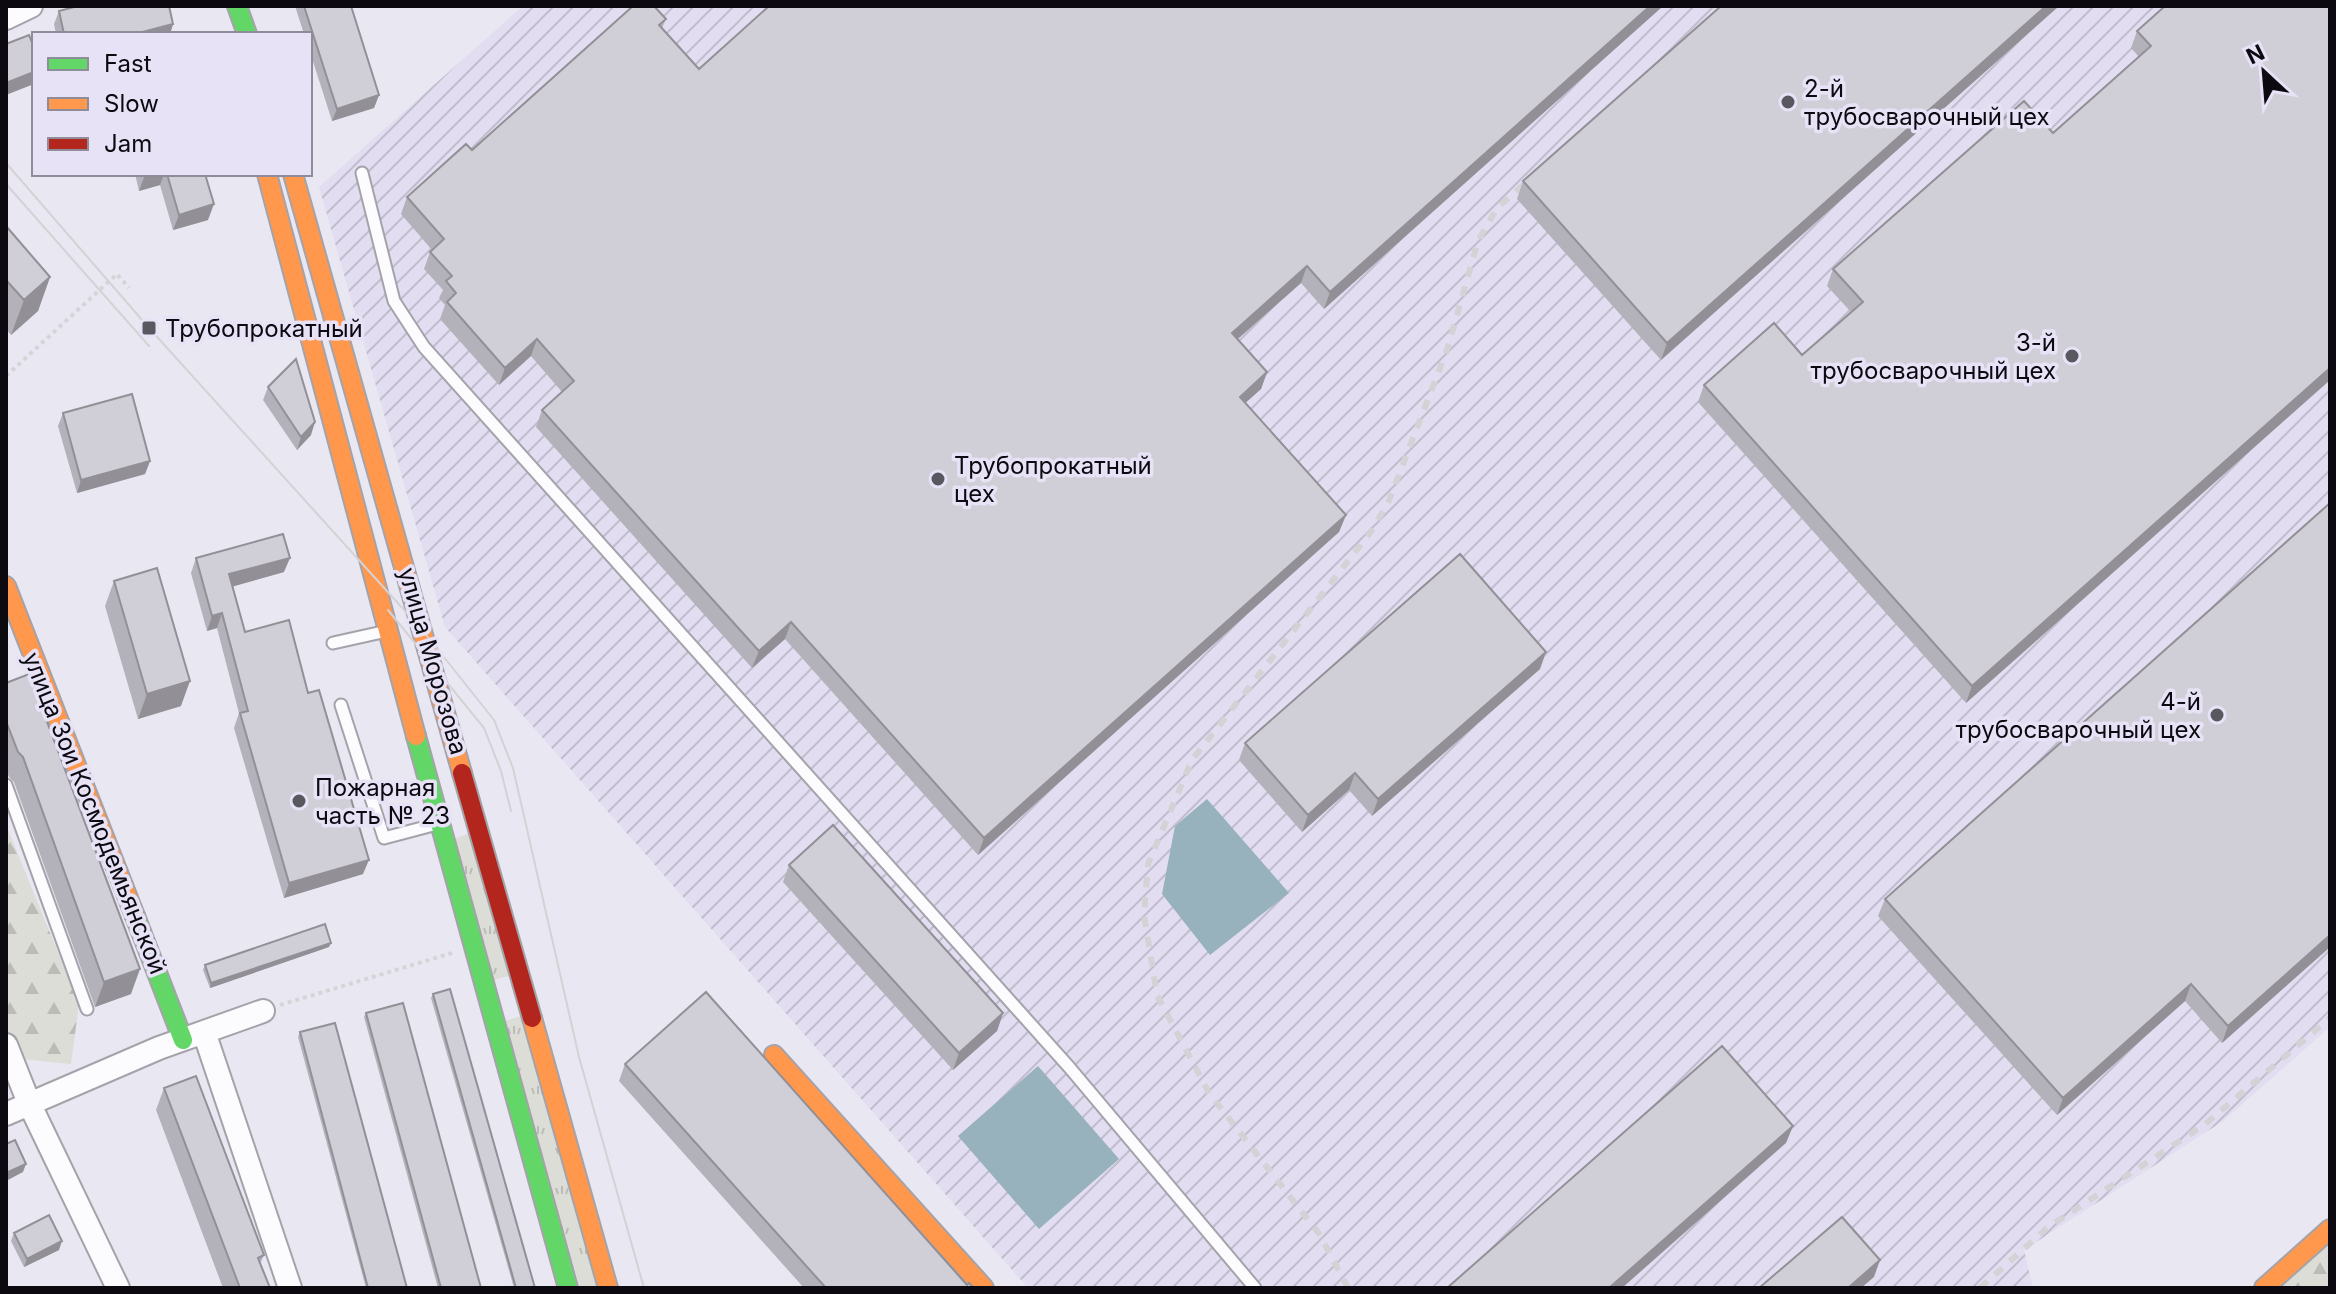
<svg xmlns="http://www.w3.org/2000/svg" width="2336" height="1294" viewBox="0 0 2336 1294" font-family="Inter,sans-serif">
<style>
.industrial{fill:url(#industrial-furrows)}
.grass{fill:url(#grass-tufts)}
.forest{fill:url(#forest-firs)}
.water{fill:#97b2bc}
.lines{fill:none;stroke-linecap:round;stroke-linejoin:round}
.lane-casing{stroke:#a4a3aa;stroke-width:15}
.street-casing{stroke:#a4a3aa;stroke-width:26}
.fast-casing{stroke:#a4a3aa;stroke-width:22}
.slow-casing{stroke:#a4a3aa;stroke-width:22}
.jam-casing{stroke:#a4a3aa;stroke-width:22}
.path{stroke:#d5d5d8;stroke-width:4;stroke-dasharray:4 4;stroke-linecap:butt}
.lane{stroke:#fcfbfd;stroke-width:11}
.street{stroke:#fcfbfd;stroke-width:22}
.fast{stroke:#63d668;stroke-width:18}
.slow{stroke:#ff974d;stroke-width:18}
.jam{stroke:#b3261e;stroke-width:18}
.tram{stroke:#d3d2d5;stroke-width:2}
.rail{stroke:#d3d2d5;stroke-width:6;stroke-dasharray:10 10;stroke-linecap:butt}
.wall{fill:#b3b1b9}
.shaded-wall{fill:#929096}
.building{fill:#d0ced7;stroke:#929096;stroke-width:2}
.poi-dot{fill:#59575f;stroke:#e7e2f6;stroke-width:3}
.labels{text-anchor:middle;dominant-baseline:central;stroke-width:7;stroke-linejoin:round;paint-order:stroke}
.poi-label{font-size:24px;fill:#0c0a10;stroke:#e7e2f6;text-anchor:start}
.street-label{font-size:24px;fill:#0c0a10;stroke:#e7e2f6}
</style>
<defs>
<pattern id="industrial-furrows" width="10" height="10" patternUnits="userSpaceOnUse" patternTransform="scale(2)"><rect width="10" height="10" fill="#e2ddf1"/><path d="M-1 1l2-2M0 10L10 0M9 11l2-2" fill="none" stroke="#c1bcce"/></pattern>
<pattern id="grass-tufts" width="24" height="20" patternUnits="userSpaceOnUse" patternTransform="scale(2)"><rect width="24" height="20" fill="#dbddd6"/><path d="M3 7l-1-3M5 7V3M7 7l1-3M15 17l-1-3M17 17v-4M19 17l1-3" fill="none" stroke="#bbbcb7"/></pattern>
<pattern id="forest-firs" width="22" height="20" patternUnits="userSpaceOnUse" patternTransform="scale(2)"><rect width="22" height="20" fill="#dbddd6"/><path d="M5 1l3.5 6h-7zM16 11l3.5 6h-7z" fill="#bbbcb7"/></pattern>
</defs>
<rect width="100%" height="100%" fill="#e9e7f2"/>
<path class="industrial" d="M523,6H2330V1027L2223,1121L2024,1250L2033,1288H1028L445,627L319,187Z"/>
<path class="grass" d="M471,833L512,975L494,980L453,839Z
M522,1016L599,1288H580L503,1021Z"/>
<path class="forest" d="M6,825L79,1004L71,1064L11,1058L6,1040Z
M2330,1229V1288H2264Z"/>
<path class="water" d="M1207,799L1289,893L1210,955L1162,894L1175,826Z
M1038,1066L1119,1159L1039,1229L958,1136Z"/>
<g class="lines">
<g class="lane-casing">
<path id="lane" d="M362,173L394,301L424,347L1069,1067L1255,1288
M333,643L387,631
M341,705L384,838L437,824
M6,785L87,1009"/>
</g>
<g class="street-casing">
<path id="street" d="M6,18L31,6
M204,1032L290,1288
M6,1045L29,1103L118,1288
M6,1114L159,1048L263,1011"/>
</g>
<g class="fast-casing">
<path id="fast" d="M237,6L247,34
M416,736L568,1288
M135,916L183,1040"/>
</g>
<g class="slow-casing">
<path id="slow" d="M267,174L416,736
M293,174L462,773
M6,586L135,916
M532,1018L608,1288
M774,1055L984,1288
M2264,1288L2330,1229"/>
</g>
<g class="jam-casing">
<path id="jam" d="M462,773L532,1018"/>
</g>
<path class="path" d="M6,376L117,274L129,288
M280,1005L452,953"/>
<use href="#lane" class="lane"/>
<use href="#street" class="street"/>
<use href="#fast" class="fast"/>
<use href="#slow" class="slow"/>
<use href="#jam" class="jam"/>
<path class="tram" d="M6,163L149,328L424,632L494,720L513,768L579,1057L644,1288
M6,184L149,346
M388,610L484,728L501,771L511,811"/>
<path class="rail" d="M1348,1288L1320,1235L1209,1093L1157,995L1144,915L1148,864L1192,760L1370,533L1388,503L1447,350L1478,241L1497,208L1538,172
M1980,1288L2047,1228L2204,1125L2330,1018"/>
</g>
<path class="wall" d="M295,6H351L379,95L374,108L332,121L310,52V34H304Z
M1663,6L1324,309L1301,283L1237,340L1267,372L1261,389L1245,403L1346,515L1339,532L978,855L785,639L752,668L536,427L542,410L562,392L531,356L499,385L440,319L445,305L439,298L443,290L424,269L430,252L432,250L401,214L407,197L472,150L666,19L662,28L699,69Z
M1721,6H2059L1661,360L1517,199L1523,181Z
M2330,6V380L1966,703L1698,402L1704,385L1802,355L1851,312L1827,286L1833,269L2053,133L2139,57L2131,48L2137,31Z
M59,11L173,24L170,34H56L54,24Z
M135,174H205L208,220L173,230L160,185L139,191Z
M6,226L50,277L38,311L11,335L6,329Z
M268,387L311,435L297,450L263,400Z
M63,413L150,461L145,474L77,493L58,426Z
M2330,503V947L2222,1043L2185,1001L2057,1115L1878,916L1885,899Z
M196,558L284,572L233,586L245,632L308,693L363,874L284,898L234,728L239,713L217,628L207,631L191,573Z
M114,581L181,706L138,719L105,606Z
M1540,669L1372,816L1349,790L1302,832L1239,760L1245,743Z
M6,683L131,994L95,1007L14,782L9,777L6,770Z
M789,865L1003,1013L997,1031L953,1070L783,882Z
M329,947L210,988L203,970L205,965Z
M433,994L535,1288H514L431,998Z
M366,1013L481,1288H438L364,1017Z
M300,1032L407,1288H366L298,1037Z
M625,1064L967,1285L974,1288H804L619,1081Z
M164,1088L264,1255L260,1264L270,1288H223L156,1110Z
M14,1233L59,1250L24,1267L11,1241Z"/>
<path class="shaded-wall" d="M1650,6H1663L1324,309L1330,292Z
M2046,6H2059L1661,360L1667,343Z
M173,24L170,34H135Z
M34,72V84L6,95V83Z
M379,95L374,108L332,121L337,109Z
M148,174H164L160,185L139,191L145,175Z
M214,204L208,220L173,230L179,215Z
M1307,266L1301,283L1225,350L1232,333Z
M50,277L38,311L11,335L24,300Z
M537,339L531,356L499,385L505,368Z
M2330,368V380L1966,703L1972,686Z
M1267,372L1261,389L1233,414L1240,397Z
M315,422L311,435L297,450L301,437Z
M150,461L145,474L77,493L81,480Z
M1346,515L1339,532L978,855L984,838Z
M290,558L284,572L224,589L229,574Z
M222,613L217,628L207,631L212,616Z
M791,622L785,639L752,668L759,651Z
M1546,652L1540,669L1372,816L1378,799Z
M190,681L181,706L138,719L147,694Z
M1355,773L1349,790L1302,832L1308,815Z
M369,860L363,874L284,898L289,883Z
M2330,935V947L2222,1043L2228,1026Z
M331,943L329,947L210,988L211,983Z
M140,969L131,994L95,1007L104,982Z
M2191,984L2185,1001L2057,1115L2063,1098Z
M1003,1013L997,1031L953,1070L959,1053Z
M1793,1126L1786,1143L1622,1288H1609Z
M26,1164L23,1172L6,1181V1173Z
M62,1241L59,1250L24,1267L27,1259Z
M1880,1260L1874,1277L1861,1288H1848Z"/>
<path class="building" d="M78,6H169L173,24L135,34H64L59,11Z
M304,6H351L379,95L337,109Z
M633,6H654L666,19L659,25L699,69L769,6H1650L1330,292L1307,266L1232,333L1267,372L1240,397L1346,515L984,838L791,622L759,651L542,410L574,381L537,339L505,368L447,302L456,293L446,281L452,276L430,252L444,239L407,197L466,144L472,150Z
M1721,6H2046L1667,343L1523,181Z
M2165,6H2330V368L1972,686L1704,385L1774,323L1802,355L1863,302L1833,269L2024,101L2053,133L2151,46L2137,31Z
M29,35L34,47V72L6,83V44Z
M167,174H205L214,204L179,215Z
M6,226L50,277L24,300L6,280Z
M296,359L315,422L301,437L268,387Z
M132,394L150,461L81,480L63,413Z
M2330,503V935L2228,1026L2191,984L2063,1098L1885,899Z
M283,534L290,558L229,574L245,632L289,620L308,693L319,690L369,860L289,883L240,713L248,711L222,613L212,616L196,558Z
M1460,554L1546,652L1378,799L1355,773L1308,815L1245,743Z
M157,568L190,681L147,694L114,581Z
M29,674L140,969L104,982L23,757L18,752L6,721V683Z
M833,825L1003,1013L959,1053L789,865Z
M325,924L331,943L211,983L205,965Z
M450,989L535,1288H516L433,994Z
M706,992L967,1285L969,1283L974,1288H826L625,1064Z
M403,1003L481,1288H441L366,1013Z
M335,1023L407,1288H368L300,1032Z
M1722,1046L1793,1126L1609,1288H1447Z
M196,1076L264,1255L258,1258L270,1288H240L164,1088Z
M15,1140L26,1164L6,1173V1144Z
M49,1215L62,1241L27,1259L14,1233Z
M1842,1217L1880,1260L1848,1288H1759Z"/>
<g class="poi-dot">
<circle cx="1788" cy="102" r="8"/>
<rect x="141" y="320" width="16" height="16" rx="4"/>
<circle cx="2072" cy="356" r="8"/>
<circle cx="938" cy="479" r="8"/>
<circle cx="2217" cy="715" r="8"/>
<circle cx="299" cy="801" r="8"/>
</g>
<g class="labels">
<g class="poi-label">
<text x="1804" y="88">2-й<tspan x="1804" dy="28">трубосварочный цех</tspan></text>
<text x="165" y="328">Трубопрокатный</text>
<text x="2056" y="342" text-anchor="end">3-й<tspan x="2056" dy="28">трубосварочный цех</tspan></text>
<text x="954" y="465">Трубопрокатный<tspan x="954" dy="28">цех</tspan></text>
<text x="2201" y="701" text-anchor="end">4-й<tspan x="2201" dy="28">трубосварочный цех</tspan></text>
<text x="315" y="787">Пожарная<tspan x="315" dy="28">часть № 23</tspan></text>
</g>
<g class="street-label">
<text transform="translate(433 661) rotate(74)">улица Морозова</text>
<text transform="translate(95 813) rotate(68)">улица Зои Космодемьянской</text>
</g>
</g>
<rect width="2336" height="1294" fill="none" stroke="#0c0a10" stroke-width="16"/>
<rect x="32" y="32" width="280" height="144" fill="#e7e2f6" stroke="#8f8c9a" stroke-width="2"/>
<rect x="48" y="58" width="40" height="12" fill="#63d668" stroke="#8f8c9a" stroke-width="2"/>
<text x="104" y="72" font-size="24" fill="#0c0a10">Fast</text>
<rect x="48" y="98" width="40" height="12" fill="#ff974d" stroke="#8f8c9a" stroke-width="2"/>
<text x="104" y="112" font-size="24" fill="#0c0a10">Slow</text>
<rect x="48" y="138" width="40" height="12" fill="#b3261e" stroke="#8f8c9a" stroke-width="2"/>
<text x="104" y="152" font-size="24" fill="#0c0a10">Jam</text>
<g transform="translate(2264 72) rotate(334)" stroke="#e7e2f6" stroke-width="6" paint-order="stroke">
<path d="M0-6L14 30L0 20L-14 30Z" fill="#0c0a10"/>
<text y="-12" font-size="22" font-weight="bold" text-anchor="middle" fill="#0c0a10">N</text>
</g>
</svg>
